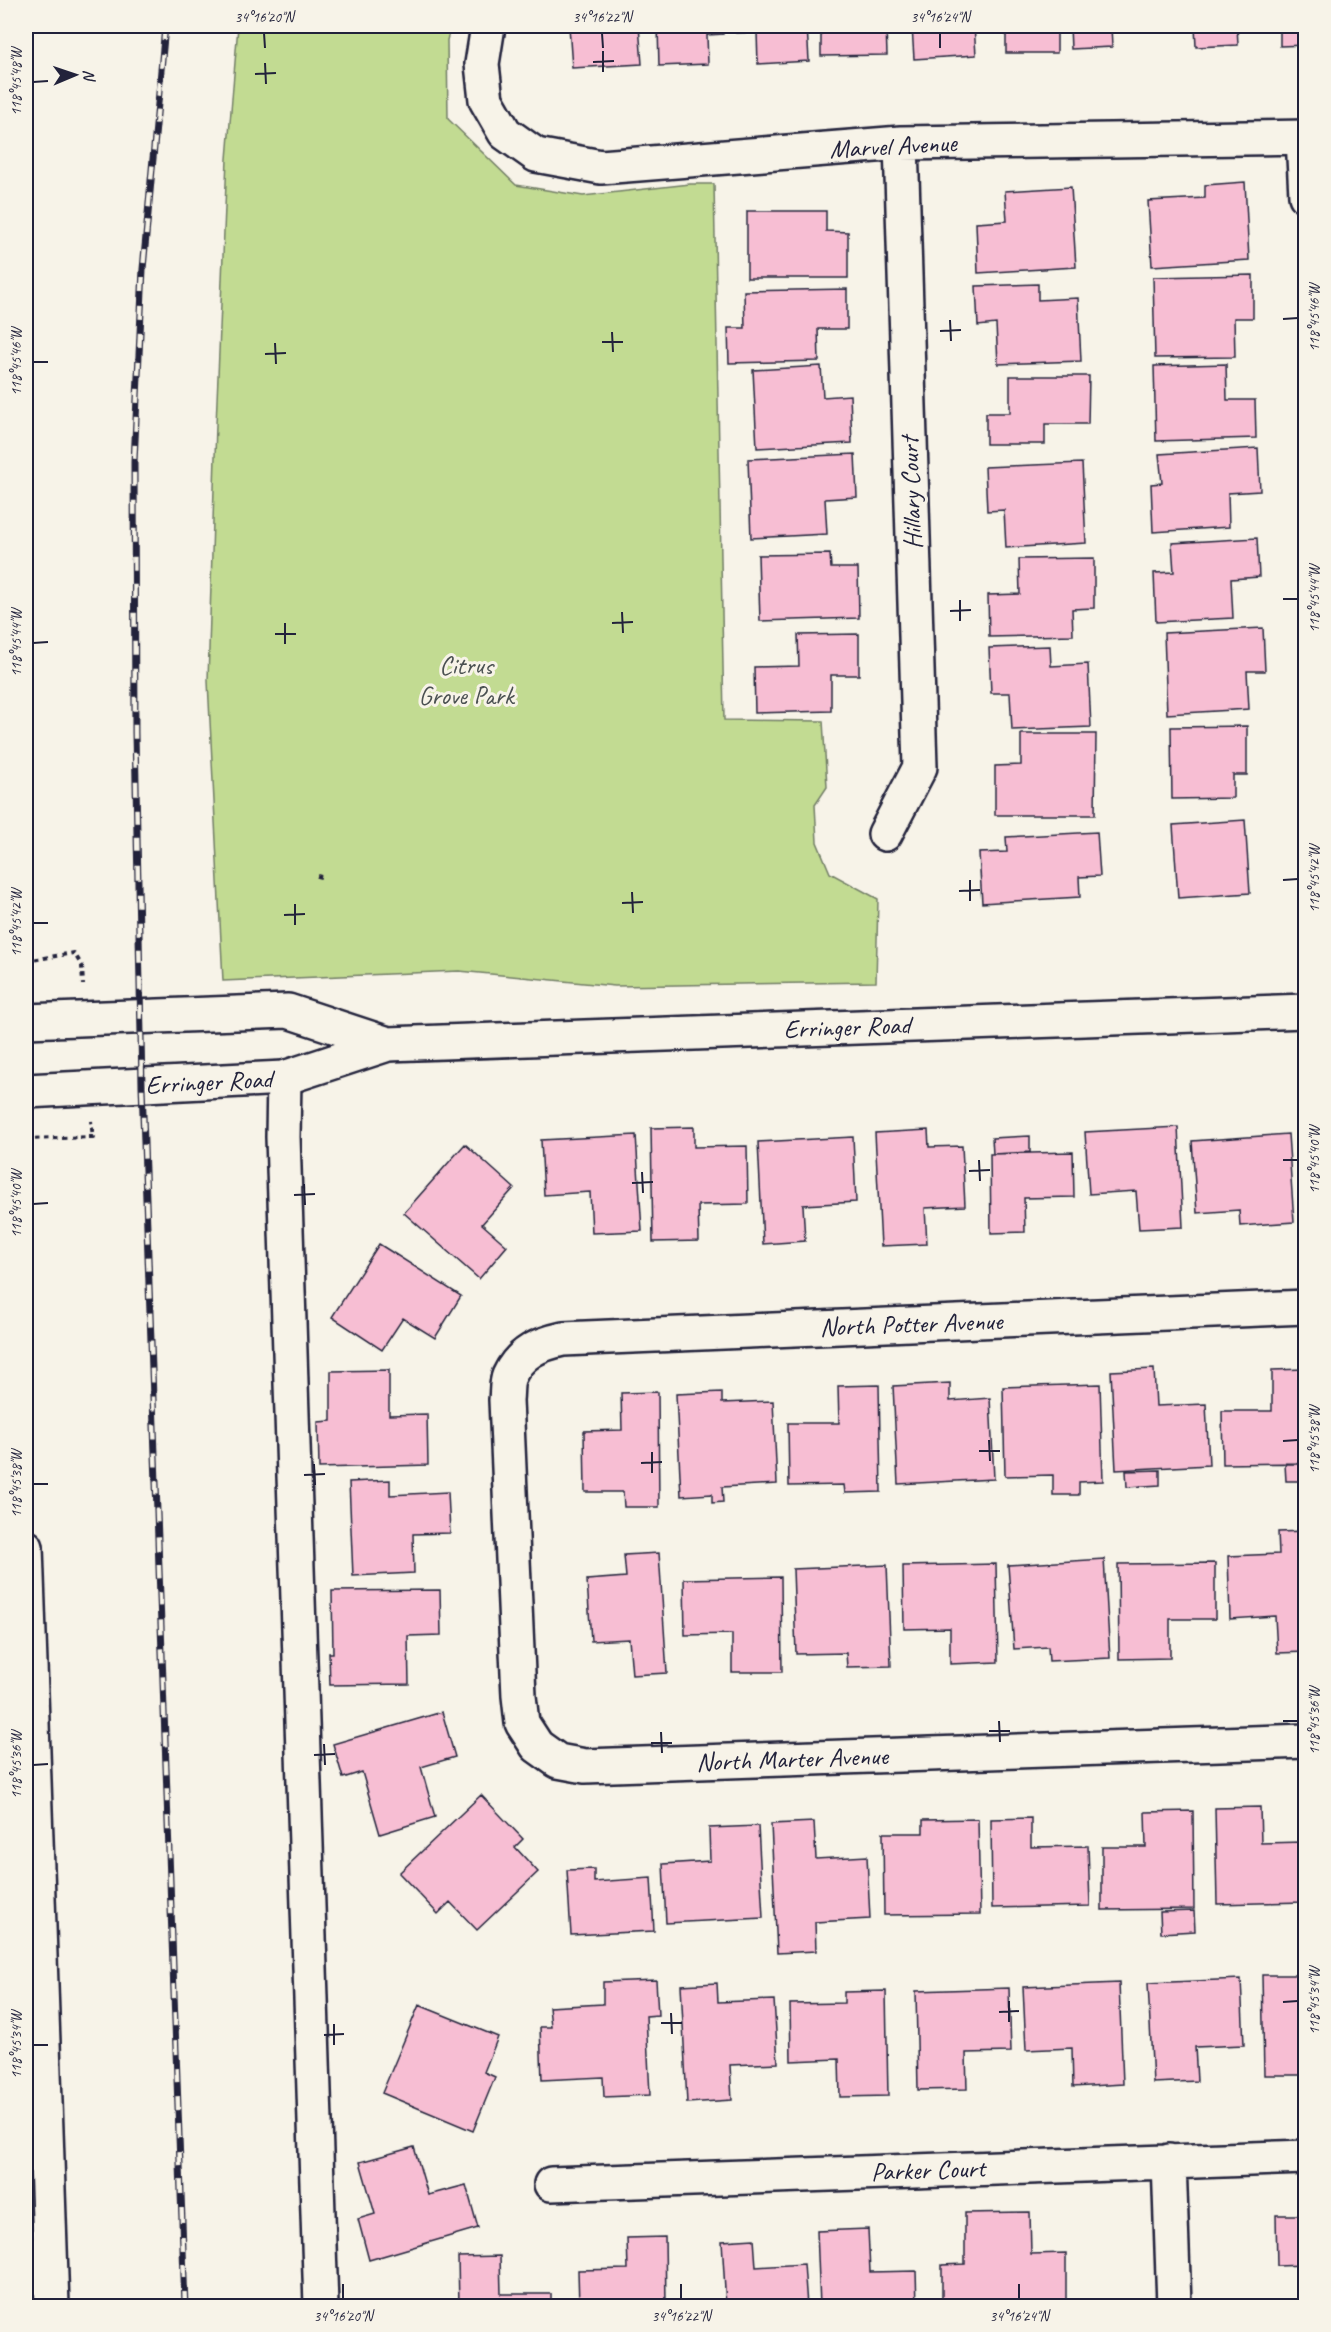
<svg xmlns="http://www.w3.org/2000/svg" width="1331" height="2332" viewBox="0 0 1331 2332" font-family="Caveat,sans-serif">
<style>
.green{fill:#c2db92;stroke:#727e66;stroke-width:1.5}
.building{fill:#f7bed3;stroke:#22223b;stroke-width:1.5}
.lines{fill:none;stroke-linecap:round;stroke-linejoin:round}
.minor-casing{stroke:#22223b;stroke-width:38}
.major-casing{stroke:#22223b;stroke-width:38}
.path{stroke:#22223b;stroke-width:4;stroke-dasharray:4.5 4.5;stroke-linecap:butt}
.minor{stroke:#f7f3e8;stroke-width:33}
.major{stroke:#f7f3e8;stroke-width:33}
.rail-casing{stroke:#22223b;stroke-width:7}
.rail{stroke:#f7f3e8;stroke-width:4.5;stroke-dasharray:14;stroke-linecap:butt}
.ticks{fill:none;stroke:#22223b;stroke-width:2}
.labels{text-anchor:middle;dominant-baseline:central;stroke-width:6;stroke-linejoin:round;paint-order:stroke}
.street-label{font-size:26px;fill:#22223b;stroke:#f7f3e8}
.park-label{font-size:26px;fill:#4a5051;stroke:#f7f3e8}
.neatline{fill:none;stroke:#22223b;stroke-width:2}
.ticks-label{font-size:15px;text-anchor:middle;fill:#22223b}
</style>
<rect width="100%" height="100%" fill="#f7f3e8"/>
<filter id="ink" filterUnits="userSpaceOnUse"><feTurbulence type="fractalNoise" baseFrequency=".0167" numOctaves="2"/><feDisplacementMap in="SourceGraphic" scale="12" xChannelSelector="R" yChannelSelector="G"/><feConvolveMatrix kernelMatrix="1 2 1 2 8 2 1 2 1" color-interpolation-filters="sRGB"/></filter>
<g filter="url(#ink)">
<path class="green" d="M238,26H451L447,40L448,119L516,185L583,196L690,184H714L724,720L823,721L827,787L815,805L817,842L830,873L878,899L876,982L615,986L459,971L223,981L208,681L216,425L227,159Z"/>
<path class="building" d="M569,26H639L642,64L572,68Z
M658,26H722L723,34L707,35L708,64L659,66Z
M736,26H807L809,61L758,64L757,32L736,33Z
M821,26H886L887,55L821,56Z
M912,26H974L976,55L914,59Z
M1006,26H1057V53H1006Z
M1070,26H1111L1112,47L1071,49Z
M1195,26H1237L1238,45L1196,47Z
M1256,26H1306V45L1280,46V27L1256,28Z
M1245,182L1249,260L1152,266L1148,201L1205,198V185Z
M1071,187L1076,267L978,273L976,223L1007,221L1005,191Z
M747,211H826V231L848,232V278H747Z
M1253,275V318H1234L1235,357L1155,358L1153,277Z
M1038,284V300L1078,298L1081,361L998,364L996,324L978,326L976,286Z
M847,289V329H818L819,361L729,363L728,328H745L744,291Z
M1226,364L1227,400H1255L1256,438L1156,441L1154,366Z
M821,366L823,397L850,395L852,443L757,448L753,370Z
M1010,376H1089L1088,424H1045V444H986V413H1010Z
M1258,448L1260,491L1228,493L1229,527L1153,532L1151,484L1162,483L1159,454Z
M855,454L857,497L825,499L827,534L751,538L748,459Z
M1082,463L1086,543L1006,548L1004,510L987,511L985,467Z
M1257,538L1259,577L1231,579L1233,618L1156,622L1154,573L1174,572L1172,543Z
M830,554L831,568H858L859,618L760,621L758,555Z
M1094,558V608L1072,609L1073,635L989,637L988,595L1020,594L1019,559Z
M1263,628L1265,671H1247L1249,709L1167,714L1164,633Z
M859,634V675H831V711L755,713L754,667L799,666L798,635Z
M1050,646L1051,666L1088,664L1091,727L1012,730L1010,693H991L989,648Z
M1247,726V775H1233V798L1172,799L1171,727Z
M1021,734H1096L1095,815H995V766L1021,765Z
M1245,820L1250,893L1178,898L1173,825Z
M1097,832L1100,876L1079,877L1080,897L982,903L979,853L1007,852L1006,837Z
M694,1127V1147L747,1146L748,1204L698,1205L699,1241L653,1242L651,1128Z
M1178,1127L1183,1227L1139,1229L1136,1191L1089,1194L1085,1132Z
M928,1130L929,1147L962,1146L965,1206L925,1208L927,1244L881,1246L875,1133Z
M1288,1134L1294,1222L1240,1226L1239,1210L1197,1213L1192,1141Z
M636,1135L642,1231L592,1233L590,1192L544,1195L541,1140Z
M1030,1136V1152L993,1154L992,1138Z
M853,1137L856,1202L803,1205L805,1241L763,1244L758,1142Z
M465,1144L514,1188L482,1224L507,1246L479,1279L404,1213Z
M1073,1152L1074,1197L1024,1198L1025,1232L991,1233L990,1154Z
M379,1244L461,1296L435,1338L403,1318L382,1350L332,1317Z
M1154,1369L1156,1406L1206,1404L1209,1465L1116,1470L1111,1371Z
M1306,1369V1463L1223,1464L1222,1411H1272V1370Z
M389,1370V1415L427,1414L428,1465L319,1468L318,1422L331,1421V1371Z
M950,1383V1401L990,1398L994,1479L898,1484L893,1386Z
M1100,1384L1103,1481L1079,1482V1495H1053V1475L1005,1476L1003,1387Z
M879,1385L881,1492L845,1493L844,1485L789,1486L788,1423H839L838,1386Z
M658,1392L659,1507H624L623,1492H585L584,1431L622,1430L621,1393Z
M722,1392V1403L773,1401L777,1484L722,1487L723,1502L712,1503V1494L681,1496L676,1394Z
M1285,1464H1306V1481H1286Z
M1160,1470V1485L1127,1487L1126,1471Z
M390,1480V1495L448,1492L450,1533L413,1534L414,1573L353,1576L349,1482Z
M1306,1531V1652L1277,1653L1275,1616L1230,1619L1228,1556L1279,1554L1278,1532Z
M659,1553L667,1673L632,1675L629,1639L591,1641L587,1580L626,1577L624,1555Z
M1104,1559L1110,1658L1049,1661L1048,1647L1014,1649L1008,1565Z
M1215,1563V1619H1170V1658L1119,1659L1118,1564Z
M996,1564L998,1662L950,1664V1628L904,1629L903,1566Z
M887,1565L891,1666L847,1667L846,1653L796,1654L793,1569Z
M781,1577L782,1672H732V1634L685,1635L684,1579Z
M440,1590L441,1635L408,1636L409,1684L330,1685L329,1653H333L332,1591Z
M442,1712L455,1757L421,1767L435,1817L380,1834L362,1772L343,1778L333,1744Z
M481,1795L523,1839L515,1847L538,1872L477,1930L450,1902L438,1914L399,1873Z
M1260,1807L1261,1843L1302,1842L1303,1902L1217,1904L1215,1808Z
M1193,1811L1194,1909L1102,1910V1847H1146L1145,1812Z
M1031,1818V1847L1088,1846L1090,1906L992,1908L991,1819Z
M978,1819L980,1914L884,1915L883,1833H923V1820Z
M814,1822L816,1859L867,1856L870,1919L815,1922L816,1951L777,1953L771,1824Z
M758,1826L763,1918L666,1923L663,1864L710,1861L709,1828Z
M594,1869V1882L651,1878L654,1931L571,1935L567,1870Z
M1194,1911L1195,1931L1161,1933L1160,1912Z
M1262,1975H1306V2075H1264Z
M1241,1979L1244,2045L1195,2047L1197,2081L1153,2083L1148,1983Z
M656,1980L658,2015L646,2016L650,2095L604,2097L603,2077L542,2080L540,2027H551L549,2007L603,2004V1982Z
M717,1983L718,2002L774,2000L778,2063L730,2065L732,2100L687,2103L681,1985Z
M1119,1983L1123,2084L1073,2087L1072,2048L1026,2050L1023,1987Z
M1009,1988L1011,2052L966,2053L967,2089L918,2090L916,1991Z
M886,1991L888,2096L840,2097L839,2059L791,2061L790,2004L844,2003V1992Z
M419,2005L498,2037L484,2072L495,2077L473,2131L382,2093Z
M414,2147L428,2195L466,2185L478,2228L369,2260L358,2219L375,2214L360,2162Z
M1030,2212L1031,2254L1066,2253V2305L942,2306V2265L965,2264V2213Z
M1276,2215H1306V2265L1277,2266Z
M868,2229L870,2272L916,2271L917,2306H820L817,2231Z
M665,2237L666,2306H579L578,2270L628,2269L627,2238Z
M754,2239L756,2267L804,2264L807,2306H726L722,2241Z
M500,2256L501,2294H551V2306H459L458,2257Z"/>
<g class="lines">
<g class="minor-casing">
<path id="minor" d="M488,26L482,64L486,100L505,133L536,155L601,167L901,143L1306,137
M1303,138L1306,196
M885,834L920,767L901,143
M284,1078L283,1137L321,2306
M1306,1307L563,1339C540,1344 520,1352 509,1376C506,1383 507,1393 506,1400L519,1696L522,1723L537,1746L558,1761L585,1766L1306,1741
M1169,2161L1174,2306
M551,2184L1306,2157"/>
</g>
<g class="major-casing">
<path id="major" d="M26,1021L288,1011L388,1044
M26,1091L284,1078L388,1044L1306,1011
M26,1547L52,2306"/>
</g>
<path class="path" d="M317,876L321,877
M26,961L74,953L82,966L83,985
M26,1139L93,1137L91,1121"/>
<use href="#minor" class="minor"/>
<use href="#major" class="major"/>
<g class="rail-casing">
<path id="rail" d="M165,26L143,269L134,462L135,733L142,1086L185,2306"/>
</g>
<use href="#rail" class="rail"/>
</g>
</g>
<path class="ticks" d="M264,33L265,48M602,33L603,48M940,33V48M603,51V72M593,62L614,61M265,63L266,84M255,74L276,73M33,82L48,81M1283,319L1298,318M950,320L951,341M940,331L961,330M612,332L613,352M602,342H623M275,343L276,364M265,354L286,353M33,362H48M1283,599H1298M960,600V621M950,611L971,610M622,612L623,633M285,623V644M612,623L633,622M275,634H296M33,643L48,642M970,880V901M1283,880L1298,879M959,891L980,890M632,892L633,913M622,903L643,902M295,904V925M284,915L305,914M33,923H48M979,1160L980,1181M1283,1160H1298M969,1171L990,1170M642,1172L643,1193M632,1183L653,1182M304,1184L305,1205M294,1195L315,1194M33,1204L48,1203M989,1440L990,1461M1283,1441L1298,1440M979,1451H1000M652,1452V1473M641,1463L662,1462M314,1464L315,1485M304,1475L325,1474M33,1484H48M999,1721L1000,1742M1283,1721H1298M989,1731H1010M661,1732L662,1753M651,1743H672M324,1744L325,1765M314,1755L335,1754M33,1765L48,1764M1009,2001V2022M1283,2002L1298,2001M999,2012L1019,2011M671,2013L672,2034M661,2023H682M334,2024V2045M324,2035L344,2034M33,2045H48M343,2284V2299M681,2284V2299M1019,2284V2299"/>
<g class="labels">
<g class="street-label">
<text transform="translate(893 146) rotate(-3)">Marvel Avenue</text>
<text transform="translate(911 493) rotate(-92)">Hillary Court</text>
<text transform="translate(847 1027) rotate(-2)">Erringer Road</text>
<text transform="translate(209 1082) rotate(-3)">Erringer Road</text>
<text transform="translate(911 1324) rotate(-2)">North Potter Avenue</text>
<text transform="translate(792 1759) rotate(-2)">North Marter Avenue</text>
<text transform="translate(928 2170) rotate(-2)">Parker Court</text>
</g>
<g class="park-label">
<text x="466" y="665">Citrus<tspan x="466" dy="30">Grove Park</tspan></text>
</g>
</g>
<rect width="1331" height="2332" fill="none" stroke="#f7f3e8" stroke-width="66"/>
<g transform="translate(75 75) rotate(88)" stroke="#f7f3e8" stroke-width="4.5" paint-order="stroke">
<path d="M0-4.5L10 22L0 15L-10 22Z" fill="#22223b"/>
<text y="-9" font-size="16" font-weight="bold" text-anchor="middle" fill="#22223b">N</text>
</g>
<rect x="33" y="33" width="1265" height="2266" class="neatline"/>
<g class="ticks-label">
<text x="264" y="22">34°16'20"N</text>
<text x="602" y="22">34°16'22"N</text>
<text x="940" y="22">34°16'24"N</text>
<text transform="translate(16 82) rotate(-90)" y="5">118°45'48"W</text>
<text transform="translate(1314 318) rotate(-90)" y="5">118°45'46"W</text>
<text transform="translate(16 362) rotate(-90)" y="5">118°45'46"W</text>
<text transform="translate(1314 599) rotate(-90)" y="5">118°45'44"W</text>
<text transform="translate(16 643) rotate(-90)" y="5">118°45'44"W</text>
<text transform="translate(1314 879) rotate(-90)" y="5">118°45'42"W</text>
<text transform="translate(16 923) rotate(-90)" y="5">118°45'42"W</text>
<text transform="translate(1314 1160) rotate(-90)" y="5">118°45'40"W</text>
<text transform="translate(16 1204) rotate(-90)" y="5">118°45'40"W</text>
<text transform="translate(1314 1440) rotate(-90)" y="5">118°45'38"W</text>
<text transform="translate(16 1484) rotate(-90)" y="5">118°45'38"W</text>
<text transform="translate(1314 1721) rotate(-90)" y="5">118°45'36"W</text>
<text transform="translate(16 1765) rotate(-90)" y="5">118°45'36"W</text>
<text transform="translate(1314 2001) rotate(-90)" y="5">118°45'34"W</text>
<text transform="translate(16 2045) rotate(-90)" y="5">118°45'34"W</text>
<text x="343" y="2321">34°16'20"N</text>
<text x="681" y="2321">34°16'22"N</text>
<text x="1019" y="2321">34°16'24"N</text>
</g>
</svg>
